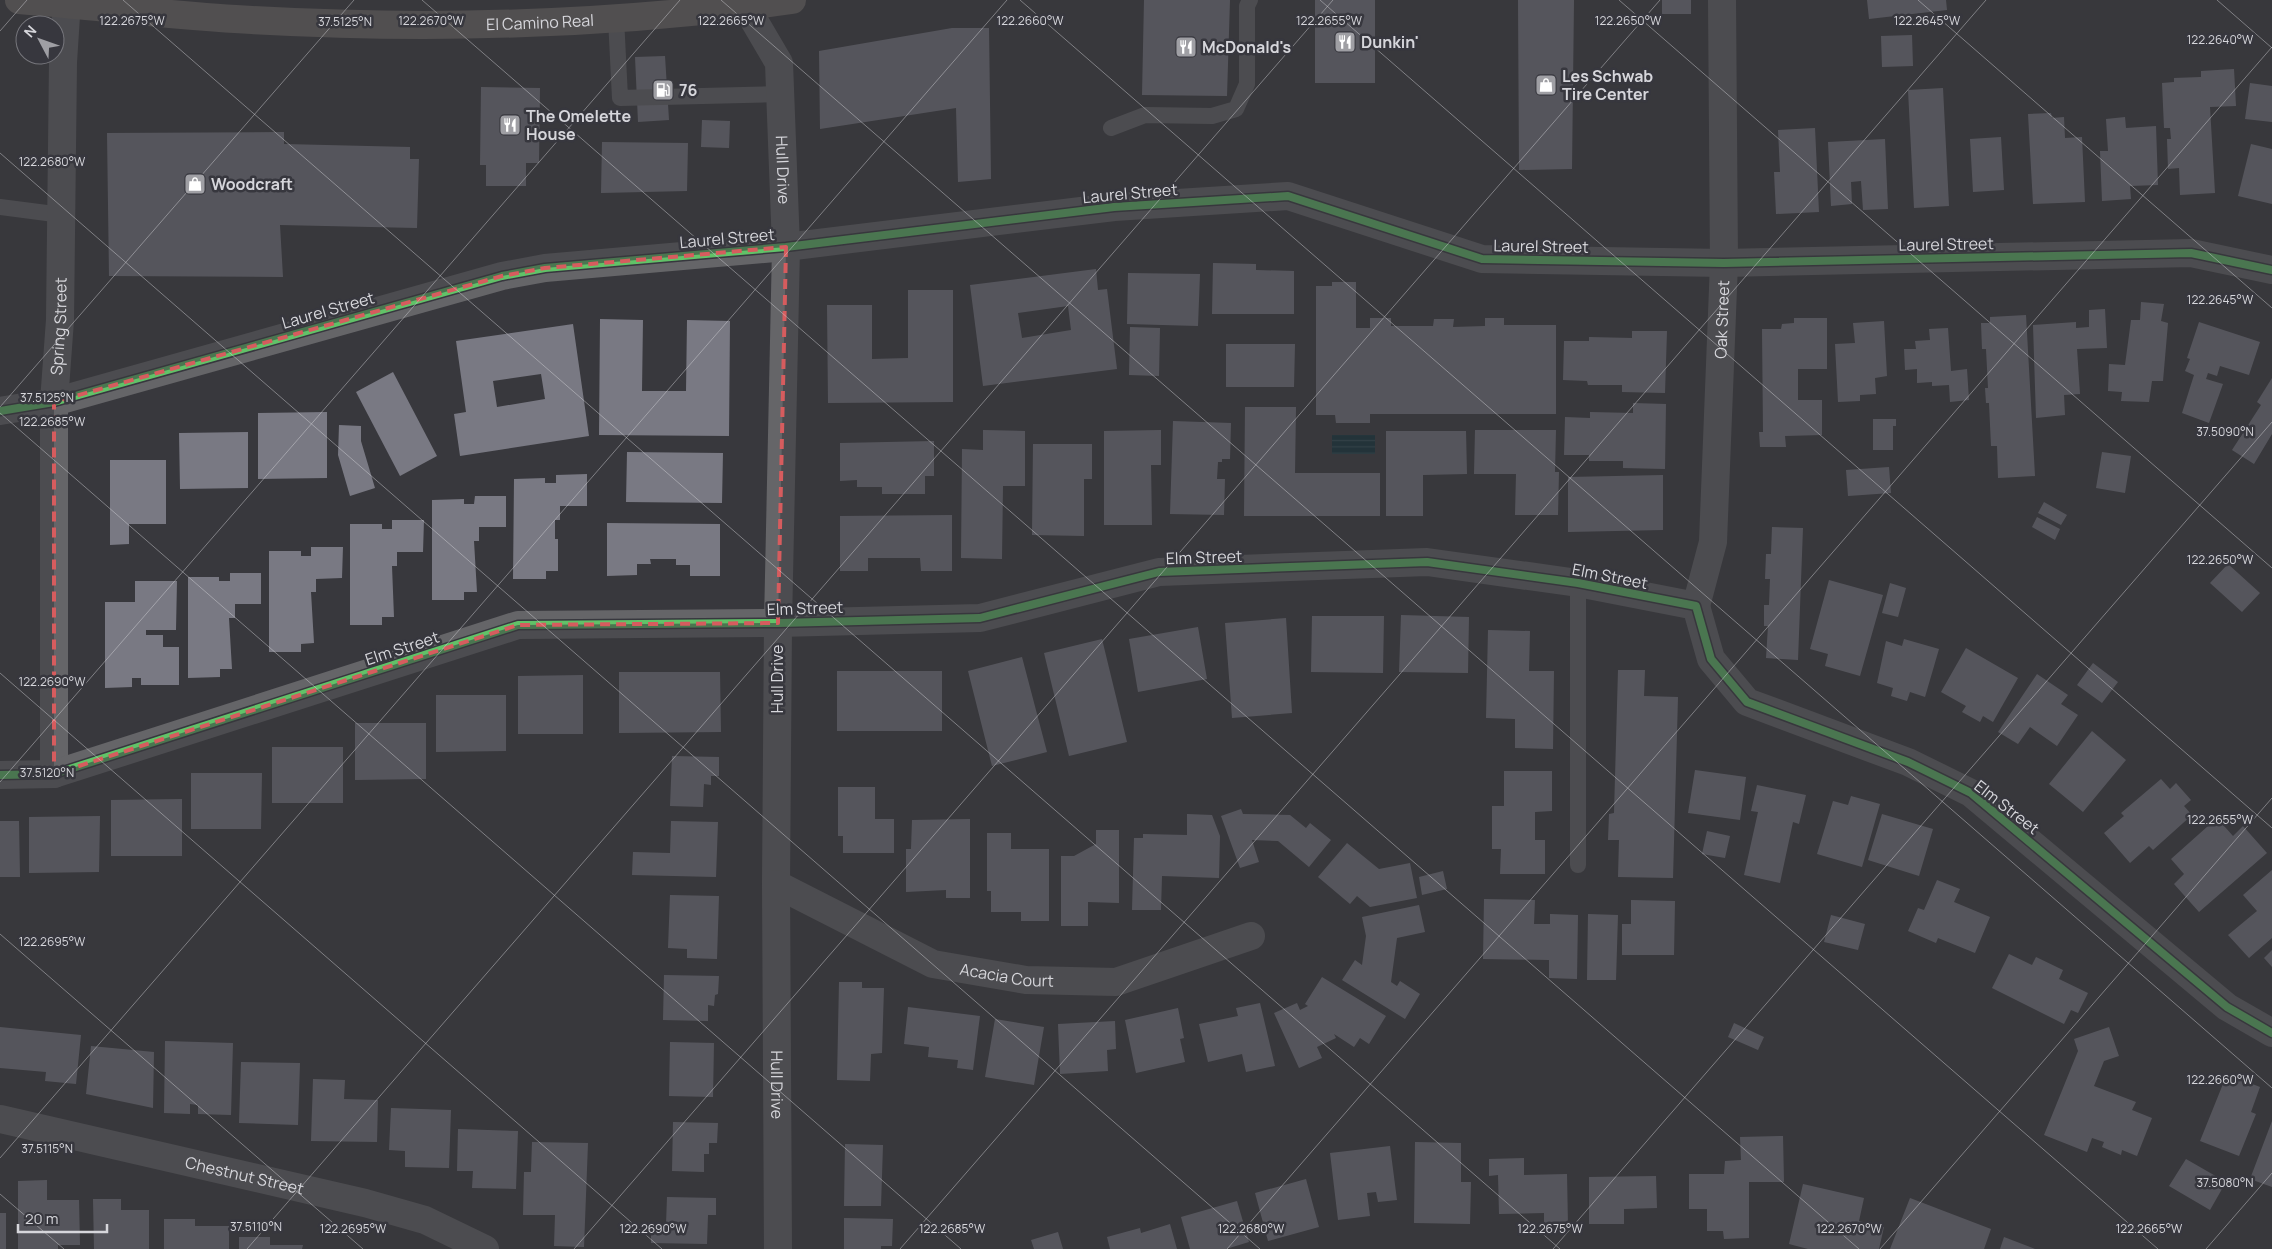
<svg xmlns="http://www.w3.org/2000/svg" width="2272" height="1249" viewBox="0 0 2272 1249" font-family="Manrope,sans-serif">
<style>
.water{fill:url(#water-rules)}
.building{fill:#797983;fill-rule:evenodd}
.lines{fill:none;stroke-linecap:round;stroke-linejoin:round}
.lane{stroke:#656568;stroke-width:16}
.street{stroke:#656568;stroke-width:28}
.primary{stroke:#706b68;stroke-width:28}
.cycleway-casing{stroke:#37373e;stroke-width:11}
.cycleway{stroke:#61c268;stroke-width:8}
.marked{fill:none;stroke:#d65c5e;stroke-width:4;stroke-dasharray:10 6;stroke-linejoin:round}
.ticks{fill:none;stroke:#d6d6db;stroke-width:1;stroke-opacity:0.45}
.labels{text-anchor:middle;dominant-baseline:central;stroke-width:5;stroke-linejoin:round;paint-order:stroke}
.street-label{font-size:16px;fill:#d6d6db;stroke:#37373e}
.poi-label{font-size:16px;font-weight:bold;fill:#d6d6db;stroke:#37373e;text-anchor:start}
.ticks-label{font-size:12px;text-anchor:middle;fill:#d6d6db;stroke:#37373e;stroke-width:5;stroke-linejoin:round;paint-order:stroke}
</style>
<defs>
<pattern id="water-rules" width="6" height="5" patternUnits="userSpaceOnUse" patternTransform="scale(1.25)"><rect width="6" height="5" fill="#092d37"/><path d="M0 2.5h6" fill="none" stroke="#2c4b53"/></pattern>
</defs>
<rect width="100%" height="100%" fill="#38383d"/>
<path class="water" d="M1332,435H1375V454H1332Z"/>
<path class="building" d="M1144,0H1230L1227,96L1142,95Z
M1315,0H1375V83H1315Z
M1518,0H1574L1572,169L1519,170Z
M1662,0H1691V14H1662Z
M1867,0H1946L1947,10L1869,19Z
M952,28H989L991,179L958,182L956,108L820,129L819,51Z
M1912,35L1913,66L1882,67L1881,36Z
M665,56L669,120L638,122L635,57Z
M2234,69L2236,106L2210,107L2215,193L2180,195L2179,168L2168,169L2167,139H2171L2170,128H2164L2162,83L2174,82V78L2201,77V71Z
M2250,83L2272,86V122L2245,119Z
M481,87L540,88L539,163H526V186H486V165H480Z
M1943,88L1949,206L1914,208L1908,90Z
M2051,113L2052,118L2064,117L2065,138L2082,137L2085,202L2033,204L2028,114Z
M2125,117L2126,128L2156,126L2158,185L2130,186L2131,199L2102,201L2100,151H2108L2106,119Z
M702,120L730,121L729,148L701,147Z
M1815,128L1819,212L1776,214L1774,172H1780L1778,130Z
M284,132V144L410,147V159H419L417,228L280,225L283,277L109,276L107,133Z
M2001,137L2004,190L1973,192L1970,139Z
M1885,139L1888,209L1863,210L1861,181L1851,182L1852,204L1831,206L1828,142Z
M602,142L688,143L687,191L601,193Z
M2251,144L2272,149V204L2238,196Z
M1213,263L1256,264V270L1294,271V314H1212Z
M1096,269L1098,290L1107,289L1117,369L983,386L970,285ZM1068,306L1071,330L1022,338L1018,313Z
M1128,273L1200,274L1198,326L1127,324Z
M1332,282H1356V328H1370V318H1391V326H1433L1434,319H1454L1453,327L1485,326V318H1504V325H1556V414H1370V423H1336L1335,415H1316V286H1332Z
M908,290H953V402L828,403L827,305H872V359L908,358Z
M2141,302L2164,304L2161,321L2168,323L2163,381H2152L2149,402L2121,401L2122,392L2108,391L2109,364L2125,365L2131,320H2140Z
M2105,309L2107,348L2077,349L2080,394L2064,395L2065,415L2036,418L2033,325L2076,322V328L2089,327V310Z
M2026,315L2035,476L1998,478L1997,446H1991L1989,403H1986L1985,388H1988L1986,349H1982L1981,323H1990V317Z
M1794,318H1827V369H1798V400H1822V435L1785,436L1786,447H1760L1759,432H1763L1762,329H1781L1782,324L1794,323Z
M600,319L643,320L642,391H686L687,320L730,321L729,436L599,435Z
M1884,321L1887,376L1875,378L1876,394L1860,395V401L1838,402L1835,344L1855,343L1853,323Z
M2199,322L2260,342L2249,375L2220,366L2217,376L2208,373L2206,379L2223,384L2209,423L2182,413L2194,375L2185,371L2190,359L2187,358Z
M573,324L589,436L460,456L454,414L466,412L456,341ZM541,374L545,399L497,407L493,381Z
M1130,327L1160,328L1159,376L1129,375Z
M1948,328L1951,371L1967,369L1969,400L1950,402L1949,385L1932,386V382L1917,383V369L1905,370L1904,349H1916L1915,341L1930,340L1929,329Z
M1632,331H1667L1665,393L1622,392V385H1588L1587,381L1563,380L1564,341H1589V337L1632,338Z
M1226,344H1295L1294,387H1226Z
M393,372L437,456L400,476L356,392Z
M2272,378V434L2254,464L2232,450L2261,405L2257,402Z
M1633,403L1666,404L1665,469L1623,468V461H1589V455H1564L1565,417L1590,418V412L1633,413Z
M1245,407H1296L1295,473H1380V516H1244Z
M327,412V478L258,479V413Z
M1873,419H1896V426H1893V450H1873Z
M1173,421L1231,423L1230,459H1222V462H1218L1217,479H1225L1224,515L1170,514Z
M339,425L361,426V441L375,488L350,496L338,455Z
M983,430L1025,431V486H1003L1002,559L961,558L962,449L983,450Z
M1161,430V465H1151L1152,525H1104V431Z
M1475,430H1556L1555,472H1559L1558,515H1515L1516,474H1474Z
M1386,431H1466L1467,474L1423,475V516H1386Z
M248,432V488L180,489L179,433Z
M934,441V476H925V494H882V487H857V480L840,481V443Z
M1033,444H1092V479H1084V536L1032,535Z
M627,452L723,453L722,503L626,502Z
M2102,452L2131,456L2125,493L2096,488Z
M110,460H166V524H129V544L110,545Z
M1889,467L1891,493L1848,496L1846,470Z
M587,474V506H560V520H555V539H558V571H546V579H513L514,479L545,478V483H556V475Z
M1663,475V530L1568,532V477Z
M475,496H506V527H479V541H474L477,592H464V600H432V500L464,499V504H474Z
M2044,502L2067,515L2061,525L2038,513Z
M952,515V571H921L920,558H868V571H840V516Z
M2037,517L2060,529L2055,540L2032,527Z
M392,520H424L423,552H397V566H392L394,617H382V625H350V524H382V529H392Z
M607,523L720,524V576H690V565H676V559H650L651,564H637V575L607,576Z
M1772,527L1803,528L1798,660L1766,658L1768,626H1764V605H1769L1770,579H1765L1766,554H1771Z
M311,547H343L342,578L316,579V592H311L314,643L301,644V652H269V551H301V556H311Z
M2228,564L2260,593L2242,612L2210,583Z
M230,573H261V604H235V618H229L232,669H220V677L188,678V577H219V581H230Z
M1829,580L1883,595L1860,676L1825,666L1828,654L1810,649Z
M135,581H177L176,630H146V635H163V647H179V685H141V678H132V687L105,688V602H135Z
M1890,583L1906,588L1898,617L1882,613Z
M1401,615L1469,617L1468,673L1399,672Z
M1312,616H1384L1383,673L1311,672Z
M1286,618L1292,713L1232,718L1225,623Z
M1198,627L1207,679L1138,692L1129,639Z
M1488,630L1530,631L1529,671H1554L1553,749L1515,748V719L1486,718Z
M1102,639L1127,742L1069,756L1044,653Z
M1904,639L1939,649L1925,697L1910,692L1907,701L1891,696L1893,688L1877,683L1886,641L1902,646Z
M1966,648L2018,678L1993,722L1983,716L1980,722L1962,712L1966,706L1941,692Z
M1022,657L1047,752L992,766L968,671Z
M2093,663L2118,682L2102,703L2077,685Z
M1618,670H1645L1644,696L1678,697L1673,878L1618,877L1619,840H1608L1609,814L1614,813Z
M837,671H942V731H837Z
M619,672H720L721,732L619,733Z
M2037,674L2068,695L2061,704L2078,715L2057,746L2030,727L2018,744L1998,732Z
M583,675V734H518V676Z
M436,695H506V751L436,752Z
M355,723H426V779L355,780Z
M2092,731L2126,760L2083,812L2049,784Z
M272,747H343V803H272Z
M672,756L719,757V776H711V785L704,784L703,807L670,806Z
M1695,770L1746,777L1740,820L1688,813Z
M1504,771H1552V811L1535,812V840H1545V874H1500L1501,849H1492V806H1504Z
M191,773H262L261,829H191Z
M2161,779L2170,789L2176,783L2191,800L2184,806L2192,815L2153,850L2149,846L2130,863L2104,833L2124,816L2121,813Z
M1757,785L1806,795L1799,824L1793,822L1780,883L1744,875L1758,812L1751,811Z
M838,787H875V819H894V853H843V836H838Z
M1851,796L1880,804L1862,867L1817,854L1833,801L1848,805Z
M182,799V856H111V800Z
M1241,809L1243,814L1290,815L1306,828L1310,823L1331,840L1309,867L1278,841L1252,840L1259,862L1240,868L1221,816Z
M1187,814L1212,815L1220,836L1219,878L1162,876L1161,910H1132L1134,838H1143V834L1187,835Z
M1882,814L1933,829L1919,876L1868,860Z
M100,816L99,872L29,873V817Z
M2217,818L2233,836L2243,826L2267,853L2199,912L2174,884L2184,874L2171,859Z
M970,819V898H946V890L906,892V849H911L912,820Z
M0,821H19L20,877H0Z
M671,821L718,822L716,877L632,875L633,852L670,853Z
M1096,830H1119V903L1088,902V926H1061V856H1074L1096,844Z
M1707,831L1730,836L1725,858L1702,854Z
M987,833H1011V849H1049V921H1021V912H991V891H987Z
M1347,843L1379,869L1410,863L1417,898L1370,907L1357,896L1350,904L1318,877Z
M2272,870V938L2249,958L2228,935L2257,911L2243,895Z
M1443,871L1447,889L1422,895L1419,877Z
M1937,880L1960,889L1954,902L1990,917L1975,953L1938,938L1936,943L1908,931L1918,908L1924,910Z
M670,895L719,896L717,959L687,958V949L668,948Z
M1484,899L1535,900L1534,924H1550V914L1578,915L1577,979L1549,978V960L1483,959Z
M1631,900L1675,901L1674,955H1622V924H1631Z
M1419,905L1425,932L1397,938L1391,982L1397,986L1400,981L1420,994L1405,1019L1342,980L1355,960L1362,965L1366,936L1362,917Z
M1588,914L1618,915L1616,980H1587Z
M1831,915L1865,924L1858,950L1824,942Z
M2272,950V967L2264,958Z
M2009,954L2032,965L2036,957L2063,970L2059,979L2088,993L2078,1013L2071,1010L2064,1024L1992,988Z
M664,975L719,976L718,994L715,995L714,1006L708,1005V1021L663,1020Z
M1322,977L1386,1016L1369,1044L1360,1038L1354,1047L1334,1034L1336,1038L1317,1047L1322,1058L1299,1068L1274,1013L1297,1003L1300,1010L1308,1006L1305,1004Z
M839,982H862V988H884L882,1053L871,1054L870,1081L837,1080Z
M1260,1003L1275,1066L1246,1072L1242,1054L1208,1062L1199,1024L1238,1016L1236,1008Z
M908,1007L980,1016L973,1070L957,1068L958,1060L928,1057L929,1047L904,1044Z
M1178,1008L1184,1038L1180,1039L1185,1062L1136,1073L1125,1020Z
M995,1019L1044,1027L1034,1085L985,1077Z
M1115,1021L1116,1049L1107,1050L1108,1071L1060,1074L1058,1024Z
M1734,1023L1764,1037L1758,1050L1728,1037Z
M0,1027L81,1035L76,1084L45,1081L46,1072L0,1068Z
M2109,1027L2119,1056L2104,1061L2094,1086L2136,1102L2132,1110L2152,1118L2137,1156L2122,1150L2121,1155L2102,1147L2104,1142L2092,1138L2087,1152L2044,1135L2078,1051L2074,1039Z
M165,1041L233,1043L231,1115L198,1114V1105L190,1104V1114L164,1113Z
M670,1042L714,1043L713,1097L669,1096Z
M91,1046L154,1052L153,1108L86,1094Z
M241,1062L300,1063L298,1125L239,1123Z
M2227,1074L2260,1087L2251,1112L2256,1114L2239,1156L2200,1141Z
M313,1079L345,1080L344,1099L378,1100L377,1142L311,1141Z
M391,1108L451,1110L449,1168L405,1167V1151L389,1150Z
M2272,1121V1187L2250,1179Z
M673,1122L718,1123L717,1143H709V1154H704V1172L672,1171Z
M458,1129L518,1131L516,1189L472,1188L473,1171H457Z
M1783,1136L1784,1182H1749V1238L1724,1239L1723,1231H1707V1209H1689V1174H1724L1725,1161L1741,1160L1740,1137Z
M532,1142L588,1143L584,1247L554,1246L555,1215H523L524,1172H531Z
M1415,1142L1461,1143V1182H1471L1470,1224L1414,1223Z
M845,1144L883,1145L881,1206H844Z
M1390,1146L1397,1200L1378,1202L1376,1192L1367,1193L1370,1216L1338,1220L1330,1153Z
M1524,1158V1175L1567,1174L1568,1226H1544V1213L1499,1214L1498,1175L1489,1176V1159Z
M2186,1159L2226,1182L2210,1210L2169,1186Z
M1656,1176L1657,1208L1624,1209V1224H1589V1177Z
M1306,1179L1319,1227L1268,1241L1255,1193Z
M47,1180V1200H79L80,1245H58V1249H18V1181Z
M1803,1184L1864,1198L1859,1221L1884,1227L1879,1249H1808L1789,1244Z
M667,1197L716,1198V1215H708L707,1244L651,1243V1225H666Z
M1910,1198L1991,1229L1984,1249H1890Z
M93,1199H121V1210H149V1249H94Z
M1237,1201L1249,1242L1226,1249H1190L1181,1217Z
M0,1213H6V1249H0Z
M844,1218L893,1219L892,1246H881V1249H844Z
M164,1219H195V1226H229V1249H164Z
M1170,1224L1177,1249H1110L1107,1237L1140,1228L1141,1233Z
M1058,1232L1063,1249H1034L1031,1240Z
M239,1237H270V1245H303L302,1249H239Z
M2004,1237L2035,1249H2000Z"/>
<g class="lines">
<path class="lane" d="M616,18L620,98L780,94
M1111,128L1145,115L1212,116L1236,109L1247,84V6L1250,0
M0,207L62,215
M1578,865V583"/>
<g class="street">
<path id="s1" d="M742,0L779,63L786,247L778,623L776,884L778,1249"/>
<path d="M0,411L54,402L502,276L545,268L786,247L1114,207L1288,196L1482,259L1724,263L2191,253L2272,270"/>
<path id="s2" d="M1696,606L1713,542L1724,263L1722,0"/>
<path id="s3" d="M54,774V402L60,320L63,62L67,0"/>
<path d="M0,775L54,774L518,625L778,623L980,618L1159,572L1427,562L1578,583L1696,606L1711,659L1747,702L1908,762L1971,793L2227,1007L2272,1033"/>
<path id="s4" d="M776,884L933,964L1026,980L1116,982L1251,936"/>
<path id="s5" d="M0,1119L365,1203L425,1220L485,1249"/>
</g>
<path class="primary" id="s6" d="M19,0C97,6 174,16 252,20C431,30 614,25 792,0"/>
<g class="cycleway-casing">
<path id="cycleway" d="M0,411L54,402L502,276L545,268L786,247L1114,207L1288,196L1482,259L1724,263L2191,253L2272,270
M0,775L54,774L518,625L778,623L980,618L1159,572L1427,562L1578,583L1696,606L1711,659L1747,702L1908,762L1971,793L2227,1007L2272,1033"/>
</g>
<use href="#cycleway" class="cycleway"/>
</g>
<path d="M0 0H2272V1249H0ZM786,247L778,623L518,625L54,774V402L502,276L545,268Z" fill="#38383d" fill-opacity=".55" fill-rule="evenodd"/>
<path class="marked" d="M786,247L778,623L518,625L54,774V402L502,276L545,268Z"/>
<path class="ticks" d="M123,0L1560,1249M422,0L1859,1249M721,0L2158,1249M1020,0L2272,1088M1320,0L2272,828M1619,0L2272,568M1918,0L2272,308M2217,0L2272,48M0,31L27,0M0,153L1260,1249M0,407L354,0M0,413L961,1249M0,673L662,1249M0,782L680,0M0,934L363,1249M0,1158L1007,0M0,1194L64,1249M247,1249L1333,0M574,1249L1660,0M900,1249L1986,0M1227,1249L2272,47M1553,1249L2272,422M1880,1249L2272,798M2206,1249L2272,1173"/>
<defs>
<g id="restaurant-square" transform="scale(1.125)"><rect x="-9" y="-9" width="18" height="18" rx="4" fill="#9f9fa4" stroke="#37373e"/><path d="M-5-6h1v4h1v-4h1v4h1v-4h1v5L-1.5 .5V6h-2V.5L-5-1ZM5-6V6H3V1.5H1.5Q1.5-4 5-6Z" fill="#fff"/></g>
<g id="shop-square" transform="scale(1.125)"><rect x="-9" y="-9" width="18" height="18" rx="4" fill="#9f9fa4" stroke="#37373e"/><path d="M-5-2.5h2.3a2.7 3.5 0 0 1 5.4 0H5L5.5 6h-11ZM-1.5-2.5h3a1.5 2.3 0 0 0-3 0Z" fill="#fff"/></g>
<g id="fuel-square" transform="scale(1.125)"><rect x="-9" y="-9" width="18" height="18" rx="4" fill="#9f9fa4" stroke="#37373e"/><path d="M-5.5-6h7V0h2V4h1.3V-2.5L3-4.5l.8-.8L6-3V5H2.5V1h-1V6h-7ZM-4.2-4.7v3.2H.2V-4.7Z" fill="#fff"/></g>
</defs>
<g fill-rule="evenodd">
<use href="#restaurant-square" x="1345" y="42"/>
<use href="#restaurant-square" x="1186" y="47"/>
<use href="#shop-square" x="1546" y="85"/>
<use href="#fuel-square" x="663" y="90"/>
<use href="#restaurant-square" x="510" y="125"/>
<use href="#shop-square" x="195" y="184"/>
</g>
<g class="labels">
<g class="street-label">
<text stroke="none"><textPath href="#s6" startOffset="522">El Camino Real</textPath></text>
<text stroke="none"><textPath href="#s1" startOffset="180">Hull Drive</textPath></text>
<text transform="translate(1130 193) rotate(-5)">Laurel Street</text>
<text transform="translate(727 238) rotate(-5)">Laurel Street</text>
<text transform="translate(1946 244) rotate(-1)">Laurel Street</text>
<text transform="translate(1541 246) rotate(1)">Laurel Street</text>
<text transform="translate(328 310) rotate(-16)">Laurel Street</text>
<text stroke="none"><textPath href="#s2" startOffset="289">Oak Street</textPath></text>
<text stroke="none"><textPath href="#s3" startOffset="448">Spring Street</textPath></text>
<text transform="translate(1204 557) rotate(-2)">Elm Street</text>
<text transform="translate(1610 576) rotate(11)">Elm Street</text>
<text transform="translate(805 608) rotate(-2)">Elm Street</text>
<text transform="translate(402 648) rotate(-18)">Elm Street</text>
<text transform="translate(777 679) rotate(-90)">Hull Drive</text>
<text transform="translate(2007 807) rotate(38)">Elm Street</text>
<text stroke="none"><textPath href="#s4" startOffset="251">Acacia Court</textPath></text>
<text stroke="none"><textPath href="#s1" startOffset="1095">Hull Drive</textPath></text>
<text stroke="none"><textPath href="#s5" startOffset="251">Chestnut Street</textPath></text>
</g>
<g class="poi-label">
<text x="1361" y="42">Dunkin'</text>
<text x="1202" y="47">McDonald's</text>
<text x="1562" y="76">Les Schwab<tspan x="1562" dy="18">Tire Center</tspan></text>
<text x="679" y="90">76</text>
<text x="526" y="116">The Omelette<tspan x="526" dy="18">House</tspan></text>
<text x="211" y="184">Woodcraft</text>
</g>
</g>
<g class="ticks-label">
<text x="1927" y="25">122.2645°W</text>
<text x="132" y="25">122.2675°W</text>
<text x="431" y="25">122.2670°W</text>
<text x="731" y="25">122.2665°W</text>
<text x="1030" y="25">122.2660°W</text>
<text x="1329" y="25">122.2655°W</text>
<text x="1628" y="25">122.2650°W</text>
<text x="345" y="26">37.5125°N</text>
<text x="2220" y="44">122.2640°W</text>
<text x="52" y="166">122.2680°W</text>
<text x="2220" y="304">122.2645°W</text>
<text x="47" y="402">37.5125°N</text>
<text x="52" y="426">122.2685°W</text>
<text x="2225" y="436">37.5090°N</text>
<text x="2220" y="564">122.2650°W</text>
<text x="52" y="686">122.2690°W</text>
<text x="47" y="777">37.5120°N</text>
<text x="2220" y="824">122.2655°W</text>
<text x="52" y="946">122.2695°W</text>
<text x="2220" y="1084">122.2660°W</text>
<text x="47" y="1153">37.5115°N</text>
<text x="2225" y="1187">37.5080°N</text>
<text x="256" y="1231">37.5110°N</text>
<text x="353" y="1233">122.2695°W</text>
<text x="653" y="1233">122.2690°W</text>
<text x="952" y="1233">122.2685°W</text>
<text x="1251" y="1233">122.2680°W</text>
<text x="1550" y="1233">122.2675°W</text>
<text x="1849" y="1233">122.2670°W</text>
<text x="2149" y="1233">122.2665°W</text>
</g>
<g transform="translate(40 40) rotate(311)"><circle r="24" fill="#37373e" stroke="#77777d"/>
<path d="M0-4L9 19L0 12L-9 19Z" fill="#9f9fa4"/>
<text y="-8" font-size="14" font-weight="bold" text-anchor="middle" fill="#d6d6db">N</text>
</g>
<path d="M18 1224v8h89v-8" fill="none" stroke="#d6d6db" stroke-width="2.5"/>
<text x="25" y="1224" font-size="15" fill="#d6d6db" stroke="#37373e" stroke-width="4" paint-order="stroke">20 m</text>
</svg>
